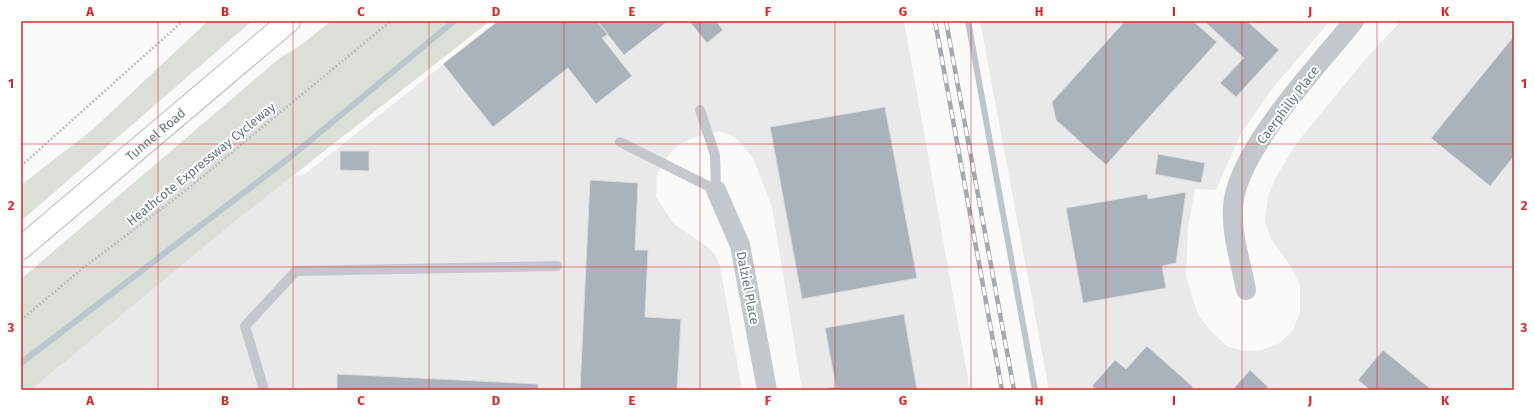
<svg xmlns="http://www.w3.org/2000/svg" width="1535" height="411" viewBox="0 0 1535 411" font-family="'Fira Sans',sans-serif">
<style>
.built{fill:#e8e9e9}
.green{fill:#dadfd7}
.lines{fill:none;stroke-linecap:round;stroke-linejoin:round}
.stream{stroke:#bbc7cb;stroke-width:6}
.building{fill:#aab3b9;stroke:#dcdcda}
.highway-casing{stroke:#b4b9bd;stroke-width:24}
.path{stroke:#bbbfc2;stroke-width:2.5;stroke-dasharray:2 2;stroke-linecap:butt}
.lane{stroke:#c3c8cc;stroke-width:10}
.street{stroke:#c3c8cc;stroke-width:20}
.highway{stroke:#fff;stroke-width:22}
.rail-casing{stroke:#a2aab0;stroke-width:4.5}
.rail{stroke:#fff;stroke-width:3;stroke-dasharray:9;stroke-linecap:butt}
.grid{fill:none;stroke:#d62828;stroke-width:1;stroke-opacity:0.55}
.labels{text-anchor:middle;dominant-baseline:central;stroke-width:4;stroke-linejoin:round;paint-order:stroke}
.street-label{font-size:13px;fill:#657683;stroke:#fff}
.neatline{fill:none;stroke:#d62828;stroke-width:1.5}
.grid-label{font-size:13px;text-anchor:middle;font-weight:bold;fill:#d62828}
</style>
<rect width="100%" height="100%" fill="#fafaf8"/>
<path class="built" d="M498,21H904L970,390H802L772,207L753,158L736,138L720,131L693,138L680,144L670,153L657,174L656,197L673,223L709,248L716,256L720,266L742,390H31L288,177L305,174Z
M980,21H1330L1272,89L1241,133L1216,190L1195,189L1188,227L1186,276L1198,315L1210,330L1227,346L1244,351L1262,350L1280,343L1293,330L1300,312V285L1290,265L1271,239L1265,221L1268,196L1276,177L1296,144L1368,56L1401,21H1514V390H1049Z"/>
<path class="green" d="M208,21H252L21,221V185L92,130Z
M331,21H490L234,222L31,390H21V279L281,57L301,45Z"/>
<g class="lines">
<path class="stream" d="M968,21L1035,390
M21,363L289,158L454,21"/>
</g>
<path class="building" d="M498,21H597L608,34L602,38L632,76L596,104L568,68L493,127L443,64Z
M597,21H668L624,55Z
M689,21H716L723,30L707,43Z
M1125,21H1193L1217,42L1106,165L1056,120L1052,102Z
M1204,21H1247L1279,50L1236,97L1220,83L1244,58Z
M1514,36V156L1490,186L1431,138Z
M885,107L917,278L802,299L770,127Z
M340,151H369V171L340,170Z
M1158,154L1205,163L1201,183L1155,174Z
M590,180L638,183L635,250H648L645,317L681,319L677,390H580Z
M1186,192L1176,263L1162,266L1166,288L1083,303L1066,208L1147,194L1148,199Z
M904,314L917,390H817L836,387L825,328Z
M1147,346L1193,387L1191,390H1097L1092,386L1115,360L1126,369Z
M1383,350L1432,390H1370L1358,380Z
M1250,370L1268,387L1265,390H1237L1234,388Z
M337,374L538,384V390H337Z"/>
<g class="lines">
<g class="highway-casing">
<g id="highway">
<path id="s1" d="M21,248L289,21"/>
</g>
</g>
<path class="path" d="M21,166L183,21
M21,320L83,268L185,191L391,21"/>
<path class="lane" d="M620,142L716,190L715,155L700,110
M264,390L245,326L296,271L557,266"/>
<path class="street" d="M716,190L740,245L767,390
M1246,290C1241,263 1231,234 1233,207C1236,151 1319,65 1354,21"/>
<use href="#highway" class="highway"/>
<g class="rail-casing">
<path id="rail" d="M935,21L1002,390
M946,21L1014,390"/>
</g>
<use href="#rail" class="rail"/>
</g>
<path class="grid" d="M158,21V390M293,21V390M429,21V390M564,21V390M700,21V390M835,21V390M971,21V390M1106,21V390M1242,21V390M1377,21V390M21,144H1514M21,267H1514"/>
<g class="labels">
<g class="street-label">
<text transform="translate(1288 105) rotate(-53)">Caerphilly Place</text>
<text stroke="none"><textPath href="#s1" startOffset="176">Tunnel Road</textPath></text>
<text transform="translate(201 164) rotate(-39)">Heathcote Expressway Cycleway</text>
<text transform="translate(748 288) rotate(79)">Dalziel Place</text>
</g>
</g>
<rect width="1535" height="411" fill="none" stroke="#ffffff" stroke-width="44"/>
<rect x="22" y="22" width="1491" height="367" class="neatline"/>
<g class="grid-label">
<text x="90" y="16">A</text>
<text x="225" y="16">B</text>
<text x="361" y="16">C</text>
<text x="496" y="16">D</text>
<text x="632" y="16">E</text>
<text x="768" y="16">F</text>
<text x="903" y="16">G</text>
<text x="1039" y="16">H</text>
<text x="1174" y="16">I</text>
<text x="1310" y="16">J</text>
<text x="1445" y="16">K</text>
<text x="11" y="88">1</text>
<text x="1524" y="88">1</text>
<text x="11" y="210">2</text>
<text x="1524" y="210">2</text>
<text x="11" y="332">3</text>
<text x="1524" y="332">3</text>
<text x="90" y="405">A</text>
<text x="225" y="405">B</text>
<text x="361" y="405">C</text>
<text x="496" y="405">D</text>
<text x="632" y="405">E</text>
<text x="768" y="405">F</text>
<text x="903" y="405">G</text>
<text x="1039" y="405">H</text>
<text x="1174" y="405">I</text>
<text x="1310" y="405">J</text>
<text x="1445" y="405">K</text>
</g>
</svg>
